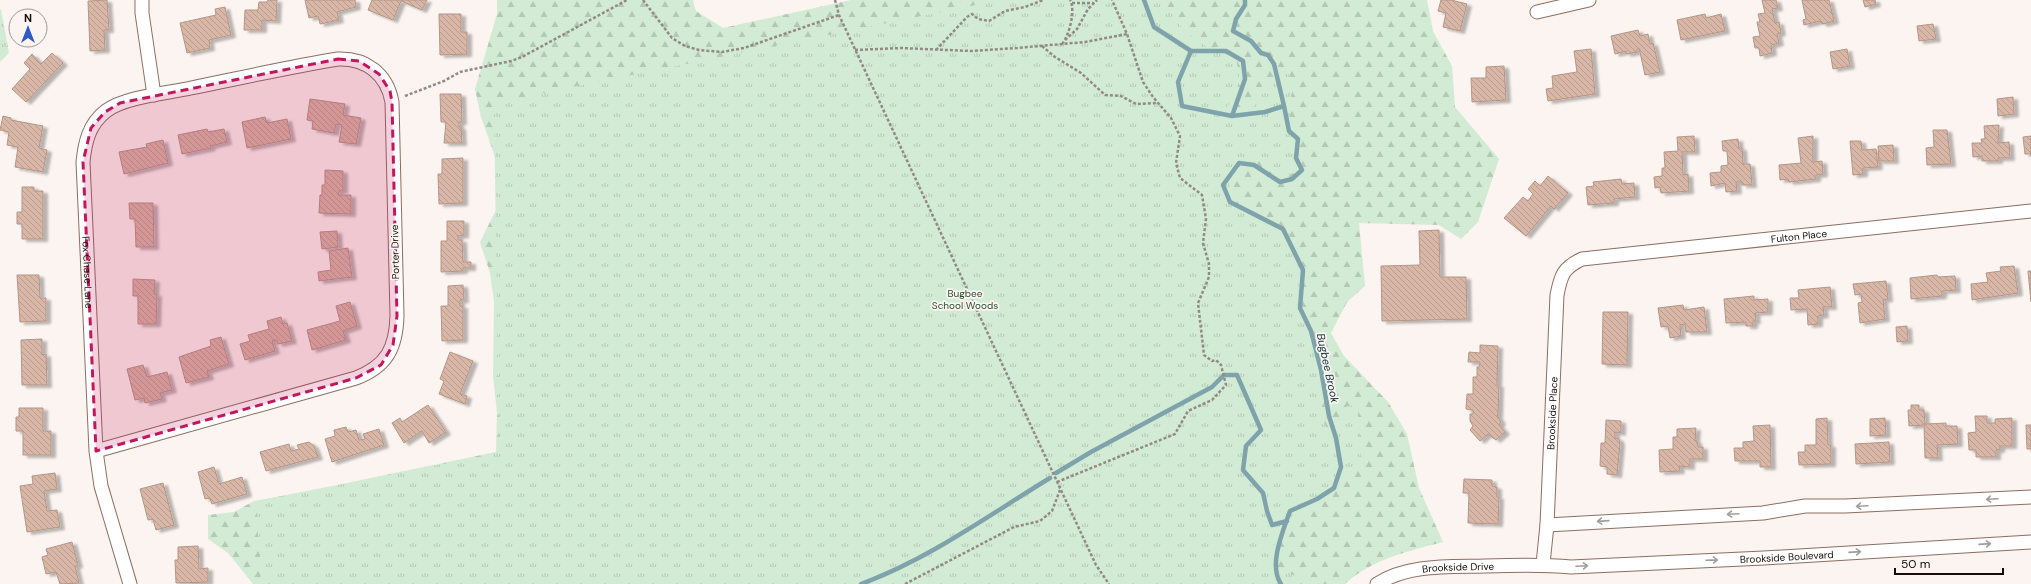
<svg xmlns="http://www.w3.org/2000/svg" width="2031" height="584" viewBox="0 0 2031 584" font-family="'DM Sans',sans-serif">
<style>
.forest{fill:url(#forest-firs)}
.park{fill:url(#park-tufts)}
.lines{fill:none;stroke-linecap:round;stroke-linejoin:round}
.stream{stroke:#7fa3ab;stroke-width:4.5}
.building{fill:url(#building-back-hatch);stroke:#b59586;filter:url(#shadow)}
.street-casing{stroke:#8c6e5f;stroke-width:15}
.path{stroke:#938a86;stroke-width:2.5;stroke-dasharray:3 2;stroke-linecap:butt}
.street{stroke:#fff;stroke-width:13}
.oneway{stroke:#a29e9c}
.marked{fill:#c2185b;fill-opacity:0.2;stroke:#c2185b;stroke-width:3;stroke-dasharray:8 5;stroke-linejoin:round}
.labels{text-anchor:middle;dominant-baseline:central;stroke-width:3.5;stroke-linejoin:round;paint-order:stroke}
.street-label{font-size:10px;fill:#170c07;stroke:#fbf4f0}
.park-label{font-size:10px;fill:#2a5130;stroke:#fbf4f0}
.water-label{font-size:11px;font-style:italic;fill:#0e323a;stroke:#fbf4f0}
</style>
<defs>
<pattern id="forest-firs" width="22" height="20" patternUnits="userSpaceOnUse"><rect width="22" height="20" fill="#d2ebd4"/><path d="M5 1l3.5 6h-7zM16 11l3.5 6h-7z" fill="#b4c8b4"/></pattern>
<pattern id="park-tufts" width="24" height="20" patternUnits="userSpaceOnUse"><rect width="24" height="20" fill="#d2ebd4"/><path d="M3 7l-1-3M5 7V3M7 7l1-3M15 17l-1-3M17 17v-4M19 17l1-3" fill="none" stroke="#b4c8b4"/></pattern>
<pattern id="building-back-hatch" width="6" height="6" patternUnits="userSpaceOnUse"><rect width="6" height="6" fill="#d8b7a7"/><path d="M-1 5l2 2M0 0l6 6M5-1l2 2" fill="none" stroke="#b99c8e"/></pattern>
<filter id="shadow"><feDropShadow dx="4.5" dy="2.5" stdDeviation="1" flood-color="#0004"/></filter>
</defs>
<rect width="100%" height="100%" fill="#fbf4f0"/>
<path class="forest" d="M497,0H693L696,11L723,28L851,0H1427L1433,31L1452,66L1455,107L1499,159L1478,222L1461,239L1439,225L1359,223L1365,286L1347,302L1331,333L1344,356L1388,402L1407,434L1419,488L1443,542C1409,551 1372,559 1345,584H253L228,553L208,539V515L234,512L254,501L312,491L335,489L361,480L496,452L497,413L493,376L494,301L490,273L480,242L503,196L499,168L481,117L475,89L497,14Z"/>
<path class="park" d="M1000,0H1162L1185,32L1211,50L1236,57L1239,75L1237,93L1226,108L1238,111L1255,106L1263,84L1288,73L1293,82L1289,127L1298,161L1292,174L1275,173L1260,161L1241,163L1228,178L1233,203L1255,217L1288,230L1299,264L1298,309L1311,316L1315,349L1323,387L1320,413L1327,428H1342L1343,417L1347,406L1358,405L1361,465C1345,482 1324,490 1307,505C1294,516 1283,531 1274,545L1277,567L1311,584H261L256,501L499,453L494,103Z
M1,9L9,53L0,62V10Z"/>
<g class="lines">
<path class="stream" d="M1144,0L1154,27L1191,51L1178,82L1182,106L1232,116L1265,112L1284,106L1289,131L1298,139L1296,158L1302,170L1292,179L1280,182L1254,165L1239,163L1223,185L1230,202L1283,229L1303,270L1300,308L1311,331L1321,370L1329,416L1336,438L1341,467L1334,488L1317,499L1290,511C1283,531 1268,565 1281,584
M1245,0V5L1236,19L1233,31L1251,41L1261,53L1268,55L1274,64L1284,106
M1191,51H1226L1243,61L1245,79L1232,116
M1056,473L1091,452L1212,387L1224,375H1237L1261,430L1246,446L1243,470L1263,493L1267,511L1272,525L1287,521
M861,584C929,559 989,515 1050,478"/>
</g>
<path class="building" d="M107,0L109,30H104L105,50L90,51L88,1Z
M268,0H277L276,21L262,20V30H244L245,10H258L259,2H267Z
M305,0H355L356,7L337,12L339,20L320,24L318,16L309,18Z
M372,0H427L422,10L401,1L393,20L368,10Z
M1441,0H1451L1467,4L1460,31L1443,27L1446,13L1438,11Z
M1762,0H1776L1778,8L1772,9L1775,23L1779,22L1781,33L1777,34L1779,43L1771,45L1772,53L1760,56L1759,48H1755L1753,37L1760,36L1757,22H1760L1758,14L1765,13Z
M1802,0H1829L1834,21L1823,24L1820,21L1804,25L1803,20L1806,19Z
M1863,0H1875L1876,4L1865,7Z
M225,7L231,35L209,40L210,48L187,53L180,23L216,15L215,9Z
M439,14H461V32H467V54L440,55Z
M1705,14L1706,18L1721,14L1725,31L1681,40L1677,20Z
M1933,24L1936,39L1919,41L1917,26Z
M1638,30L1640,36L1648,34L1650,44L1653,43L1660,72L1645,75L1639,48L1637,49V52L1626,54V51L1615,54L1611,36Z
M1591,49L1595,94L1548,101L1546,89L1553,88L1552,76L1577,72L1574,51Z
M1847,49L1850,66L1833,69L1830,52Z
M52,53L63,63L26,102L12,89L30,69L24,63L32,54L41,64Z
M1504,66L1506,100L1472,102L1471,78H1486V67Z
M440,94H461L462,122H459V127H461L462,143H444L446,122H441Z
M2013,97L2014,114L1998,116L1997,99Z
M310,99L345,104L343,115L361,118L356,144L339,142L342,125L336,124L334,133L312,129L313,121L307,120Z
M3,116L11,118V120L43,126L39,148L47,150L43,172L15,167L18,147L7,145L9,132L0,130Z
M265,117L267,123L287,119L291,139L247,148L242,122Z
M1999,125L1998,143L2009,142L2010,158H1998V161H1982V156L1973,157L1972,143H1982L1981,139H1985L1984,126Z
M207,129L208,132L224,129L227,142L210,146L211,148L182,154L178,135Z
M1933,130H1947L1951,164L1927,165L1926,148L1934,147Z
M1694,136L1695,152H1682L1683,175L1688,174L1689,191L1661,193L1660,187L1655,188L1654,177L1662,176V168H1665L1664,152L1678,151L1677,137Z
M1813,136V162L1822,161L1823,174L1816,175V179L1789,182L1788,179L1780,180L1779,165L1801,163L1798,138Z
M2031,136V154H2025L2023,137Z
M1738,139L1739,148H1742L1743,164H1750L1752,185H1742V182H1736L1737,191L1726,192L1725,183L1711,186L1710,173L1721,172V166L1728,165L1727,151H1723L1722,141Z
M163,140L168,163L124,174L119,152L147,147L146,144Z
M1850,141H1861L1862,150L1876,149L1878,167L1863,168V174L1853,175Z
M1893,145L1894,161H1879L1878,146Z
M463,158V203L439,204L438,174H442V159Z
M325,170L343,171V191H339L338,195H351V214L319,213L320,195H322V185H325Z
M1548,176L1568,193L1554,209L1551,206L1526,236L1504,218L1523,197L1528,201L1533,194L1528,189L1535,181L1540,186Z
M1621,179L1622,184L1634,183L1635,197L1614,199V203L1588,205L1586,187L1594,186L1593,182Z
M22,187H34V191H43V239H22V224H17V212H22Z
M129,203H153L154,247H136L135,219H130Z
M447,221H464V235L458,236V240H462L463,262H471V268H463V271L441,272V241H447Z
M1439,230L1440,277H1466L1467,319L1382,321L1381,266L1420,265L1419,231Z
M337,231L338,247L322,249L320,232Z
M348,248L352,277L319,281L318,272L331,270L329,251Z
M2014,266L2018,293L1972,300L1971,284L1988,282L1986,273L2001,271L2000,267Z
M2028,271H2031V302Z
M17,275H39L40,298H46V321L20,322Z
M1937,275L1938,277L1955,276L1956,290L1942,291V296L1911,299L1910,278Z
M133,279L155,280L154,294H157L156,324H138V296H133Z
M1886,281L1888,299L1883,300L1885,319L1860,323L1858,303L1862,302L1861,294L1855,295L1853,284Z
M463,285L464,300H460V306H463V340L442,341L441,306H448V286Z
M1830,287L1832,307H1823L1824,315L1818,316V324L1808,325L1807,309L1791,310L1790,298H1799L1798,290Z
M1754,296V300L1768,299V312L1755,313L1756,321H1753V326H1746V322L1726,323L1724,299Z
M350,302L357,326L343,331L346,340L312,350L307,330L340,321L336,306Z
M1683,305L1684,310L1704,307L1707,332H1686L1685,324L1680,325L1681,336L1670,338L1668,326L1661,327L1658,308Z
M1603,312H1628L1627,365L1602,364Z
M281,317L283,324L287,323L292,341L278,344L277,340L272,341L275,351L245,360L240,344L250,341L248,335L269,329L267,321Z
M1907,326L1908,341L1897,342L1896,327Z
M221,337L229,364L207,371L209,377L186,383L179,357L211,346L210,340Z
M42,339V355L46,354L47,385H22L21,340Z
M1480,345L1498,346L1497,385H1499L1498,415H1497L1501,422L1499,425L1505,432L1496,440L1488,434L1480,441L1470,430L1473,426L1470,421V414H1473V410L1466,409L1467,394H1473V377H1477V367H1479L1480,362H1468L1469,352L1480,353Z
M450,352L473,361L460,394L467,396L465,404L439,394L444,381L440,379Z
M143,365L147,377L167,372L172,390L160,393L162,399L145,403L144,398L135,400L127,369Z
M428,405L446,432L429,443L422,431L404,443L392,423L400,418L402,422Z
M1911,405H1919V410H1924L1925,424L1946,423V426H1957L1958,444L1937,445L1938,458H1925L1924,425L1909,426L1908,410H1911Z
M19,408H43V431H51V455H23V431H16V417H19Z
M1975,416H1987V423H1995V419L2012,418V446H2000V450H1996V457H1976V450H1969L1968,433L1976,432Z
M1827,418L1828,445H1831V464L1799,465L1798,452H1805V445H1816V419Z
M1885,418L1886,435L1870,436V419Z
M1606,420L1621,421V433L1615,432V438L1619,439L1620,444L1617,475L1607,474V467L1600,466L1601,443H1605Z
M1770,425L1771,467H1760V461H1735L1734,448H1743V442L1754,441L1753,426Z
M2026,425H2031V449H2027Z
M346,427L348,432L356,430L359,440L365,439L363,434L379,429L384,445L332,462L325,439L335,436L334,430Z
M1696,428L1695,441H1697L1698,447H1703V459H1690V467L1679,466L1680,471L1660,472L1659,450L1673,449V437H1677V429Z
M309,442L314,446L318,457L266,471L260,452L289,444L291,451L299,449L297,445Z
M1889,442L1890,462L1856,464L1855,444Z
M214,467L219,484L242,477L247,494L212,504L210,498L205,499L198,472Z
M55,473L57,489L44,491L47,511L57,510L60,527L27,532L20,486L33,484L32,476Z
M1464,479L1492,480V486L1497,487V497H1499L1498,524L1468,523L1469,493H1463Z
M163,483L174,525L156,530L153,519L148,520L140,489Z
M72,542L78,565L75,566L79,583L60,584L56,572L46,574L42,557L48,555L46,549Z
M198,546L199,569L208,568V582L176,583L175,560H178V547Z"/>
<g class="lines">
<g class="street-casing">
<g id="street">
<path d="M142,0V13L154,95"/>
<path d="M1537,12L1589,0"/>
<path id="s1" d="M96,451L356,378C387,366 396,348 397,316L392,102C387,74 366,58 338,59C289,67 240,78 191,88C168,93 124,97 106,111C89,124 85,142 83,162L96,451L101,486L130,584"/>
<path d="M1547,525L1763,513L1805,506H1845L2031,497"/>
<path id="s2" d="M1543,564L1547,525L1557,295C1561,275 1563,268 1582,259L2031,211"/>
<path id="s3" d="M1377,584C1408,564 1449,567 1485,566C1514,565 1542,564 1571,567L1764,558L2031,542"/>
</g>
</g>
<path class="path" d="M643,0L672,38L685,46L699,50L722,52L744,48L839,15
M835,0L839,15L1096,565L1109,584
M1072,3H1093
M1065,40L1077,29L1088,9L1097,0
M1062,44C1069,36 1076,10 1070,0
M1042,46L1055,57L1081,73L1105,95L1121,96L1136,104L1157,103
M855,50L901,48L971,51L1017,48L1085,42L1127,34
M936,50L967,17L972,14L978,19L989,21L1005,11L1025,7L1043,0
M405,96L444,81L460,72L511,61L522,57L627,0
M1057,482L1175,434L1188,411L1212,400L1226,385L1221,365L1216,360L1212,361L1204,355L1198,303L1209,277V264L1203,243L1206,219L1202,195L1180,178L1176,163L1180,136L1171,118L1153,97L1143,82L1127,34L1112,0
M905,584L1014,527L1040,521L1052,511L1060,490"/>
<use href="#street" class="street"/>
</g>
<defs><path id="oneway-shaft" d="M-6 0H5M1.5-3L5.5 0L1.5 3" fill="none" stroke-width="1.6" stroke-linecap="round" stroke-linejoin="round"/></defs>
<g class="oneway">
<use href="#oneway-shaft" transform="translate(1992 499) rotate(177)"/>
<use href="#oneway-shaft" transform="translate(1862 506) rotate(177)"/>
<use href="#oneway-shaft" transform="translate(1733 514) rotate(177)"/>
<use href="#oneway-shaft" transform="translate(1603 521) rotate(176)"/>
<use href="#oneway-shaft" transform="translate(1985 544) rotate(-4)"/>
<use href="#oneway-shaft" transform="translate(1855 552) rotate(-4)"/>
<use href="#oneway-shaft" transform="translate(1712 560) rotate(-2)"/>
<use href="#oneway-shaft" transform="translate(1582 566) rotate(-3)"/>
</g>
<path class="marked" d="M338,59L359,61L379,74L390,91L392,102L397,316L393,345L381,365L356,378L96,451L83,162L91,128L105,112L120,103Z"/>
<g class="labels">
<g class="street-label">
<text stroke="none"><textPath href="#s2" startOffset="534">Fulton Place</textPath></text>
<text transform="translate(395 252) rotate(-91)">Porter Drive</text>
<text stroke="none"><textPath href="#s1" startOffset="1047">Fox Chase Lane</textPath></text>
<text stroke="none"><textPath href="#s2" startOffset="151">Brookside Place</textPath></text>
<text stroke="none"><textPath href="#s3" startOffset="413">Brookside Boulevard</textPath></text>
<text stroke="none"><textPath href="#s3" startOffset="84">Brookside Drive</textPath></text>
</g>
<g class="park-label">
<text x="965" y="293">Bugbee<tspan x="965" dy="12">School Woods</tspan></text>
</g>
<g class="water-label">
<text transform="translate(1328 368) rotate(78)">Bugbee Brook</text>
</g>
</g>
<g transform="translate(28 28)"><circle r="19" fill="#fbf4f0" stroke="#a09793"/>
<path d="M0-3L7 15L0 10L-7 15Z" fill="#2d5ac9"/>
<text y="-6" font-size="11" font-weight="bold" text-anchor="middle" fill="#170c07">N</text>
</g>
<path d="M1895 568v6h108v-6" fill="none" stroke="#170c07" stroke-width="2"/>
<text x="1901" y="568" font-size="12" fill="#170c07" stroke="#fbf4f0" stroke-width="3" paint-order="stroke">50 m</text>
</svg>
